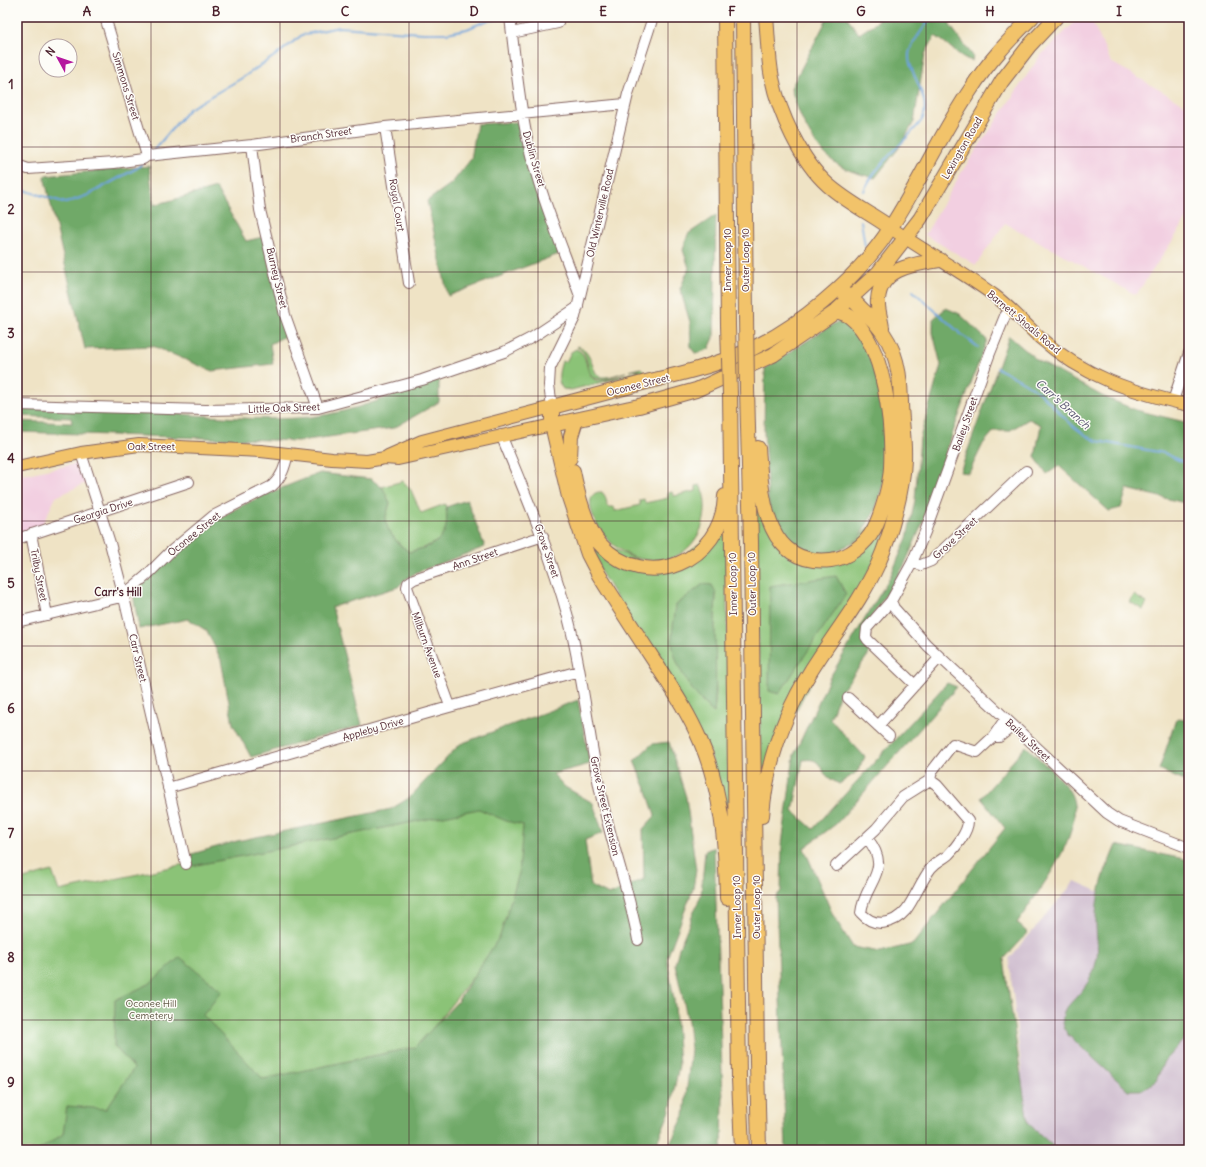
<svg xmlns="http://www.w3.org/2000/svg" width="1206" height="1167" viewBox="0 0 1206 1167" font-family="Delius,sans-serif">
<style>
.built{fill:#f2cfe1}
.industrial{fill:#cfbdcf}
.green{fill:#8bc377;stroke:#6a7151;fill-rule:evenodd}
.forest{fill:#70a968;stroke:#5d644a}
.lines{fill:none;stroke-linecap:round;stroke-linejoin:round}
.stream{stroke:#6ea3db;stroke-width:2}
.minor-casing{stroke:#846461;stroke-width:12}
.major-casing{stroke:#846461;stroke-width:14}
.highway-casing{stroke:#846461;stroke-width:16}
.minor{stroke:#fff;stroke-width:10}
.major{stroke:#f2c36a;stroke-width:12}
.highway{stroke:#f2c36a;stroke-width:14}
.highway-bridge-casing{stroke:#846461;stroke-width:16;stroke-linecap:butt}
.highway-bridge{stroke:#f2c36a;stroke-width:14}
.grid{fill:none;stroke:#4a1f2b;stroke-width:1;stroke-opacity:0.55}
.labels{text-anchor:middle;dominant-baseline:central;stroke-width:3;stroke-linejoin:round;paint-order:stroke}
.street-label{font-size:10px;fill:#4a1f2b;stroke:#fdfcf7}
.park-label{font-size:10px;fill:#615846;stroke:#fdfcf7}
.water-label{font-size:11px;font-style:italic;fill:#585471;stroke:#fdfcf7}
.neighbourhood-label{font-size:11px;font-weight:bold;fill:#4a1f2b;stroke:#fdfcf7}
.neatline{fill:none;stroke:#4a1f2b;stroke-width:1.5}
.grid-label{font-size:13px;text-anchor:middle;font-weight:bold;fill:#4a1f2b}
</style>
<rect width="100%" height="100%" fill="#fdfcf7"/>
<filter id="ink" filterUnits="userSpaceOnUse"><feTurbulence type="fractalNoise" baseFrequency=".025" numOctaves="2"/><feDisplacementMap in="SourceGraphic" scale="8" xChannelSelector="R" yChannelSelector="G"/><feConvolveMatrix kernelMatrix="1 2 1 2 8 2 1 2 1" color-interpolation-filters="sRGB"/></filter>
<filter id="wash" filterUnits="userSpaceOnUse"><feTurbulence type="fractalNoise" baseFrequency=".012" numOctaves="4" result="noise"/><feDisplacementMap in="SourceGraphic" scale="16" xChannelSelector="R" yChannelSelector="G"/><feGaussianBlur stdDeviation="0.9" result="paint"/><feColorMatrix in="noise" values="0 0 0 0 0 0 0 0 0 0 0 0 0 0 0 0 0 1.4 0 .05"/><feComposite in="paint" operator="in"/></filter>
<g filter="url(#wash)">
<rect width="100%" height="100%" fill="#efe3c5"/>
<path class="built" d="M1080,17H1090L1111,62L1189,107V216L1136,295L1005,223L976,265L925,235L961,173L1040,56Z
M80,463L88,482L56,497L41,527L17,534V476Z"/>
<path class="industrial" d="M1075,881L1127,904L1189,950V1150H1044L1018,1127L1010,1076L1022,1072L1009,959Z"/>
<path class="green" d="M578,346C596,354 590,379 605,377C612,377 620,373 626,372L605,379L594,378C584,369 591,354 577,347Z
M576,349C590,354 583,372 595,380H605L637,372L640,370L629,371L641,368L647,374L635,379L623,377L571,390L563,389C556,381 559,371 562,361L566,362L571,352Z
M403,481L411,490L421,513L445,504C453,537 437,545 409,552C400,545 384,532 385,519C386,513 388,508 390,503L381,487Z
M700,485C708,499 706,522 698,535C690,549 678,558 662,560C604,568 572,489 602,492L605,496L608,507H614L615,511L640,505V500L644,499L645,503L668,498V493L672,492L674,496L696,491V486Z
M755,488L833,564L893,502L879,552L761,778Z
M725,525L733,859L710,752L601,572L588,532L592,539L662,571ZM716,593L714,643L716,692L714,713L702,702L697,693Z
M1134,595L1147,603L1143,610L1130,602Z
M502,796L571,853L413,1053L207,1150H17V881L52,871L59,891Z"/>
<path class="forest" d="M622,17H650L649,19L622,24Z
M828,17H847L859,34L877,22L880,17H954L949,24L973,56L972,61C958,57 948,43 935,36L925,54L914,122L898,149L875,178C863,175 847,171 837,164C812,147 799,116 791,88Z
M517,122L559,254L448,296L427,201L452,183L471,159L477,124Z
M149,166L154,205L216,188L246,241L263,237L287,335L270,344L273,364L212,371L153,346L85,349L44,176Z
M716,215L714,338L709,349L696,354L691,348L690,322L680,289L689,268L683,250L688,234Z
M946,308L960,314L987,340L954,429L924,520L904,566L863,630L869,654L840,693L830,719L865,757L857,772L839,784C834,781 828,778 825,774C818,763 818,758 803,760L793,811L813,829L947,683L957,687L836,824L804,848L833,915L853,947L880,952L913,944L1005,828L981,798L1026,746C1037,757 1063,780 1070,792C1090,828 1036,894 1017,923L1028,933L1004,959L1028,1123L1057,1150H786L776,897L781,891L782,844L794,755L830,677L890,577L907,538L915,500L920,438L941,365L933,333V319Z
M848,320L864,346L874,368L884,410L886,474L875,511L858,539L830,555L806,553L788,542L774,522L768,499L764,433L765,368L835,323Z
M1009,336L1037,360L1102,396L1136,410L1189,423V504L1127,489L1121,508L1109,511L1059,466L1047,474L1035,457L1041,425L1029,419L1009,431H994L983,444L969,473L960,472Z
M439,379V402L394,428L299,441L17,432V421L72,423L71,418L17,416V408C62,410 106,410 151,412C204,415 258,422 311,417C355,412 398,393 439,379Z
M320,473L371,479L383,488L390,503L385,520L389,531L399,544L409,552C437,545 450,539 446,507L467,500L485,547L417,572L406,579L398,587L332,607L362,725L251,757L233,724L221,660L207,631L188,619L139,629L133,594C160,569 191,535 223,516C253,498 287,486 320,473Z
M836,576L846,594L779,694L769,691L770,586Z
M703,584L712,585L716,593C713,633 718,673 714,713C694,696 673,666 672,639C672,628 675,616 676,605Z
M578,700L590,764L553,774L565,787L593,803L603,833L585,840L591,886L609,895L644,879L643,829L655,816L647,791L634,761L652,744L669,742L686,797L696,870L693,889L667,958L675,1006L679,1065L670,1111L658,1140L660,1150H39L63,1134L67,1106L106,1109L134,1068L114,1046L115,1000L149,984L180,957L222,991L203,1015L263,1079L415,1047L457,1002L500,936L519,873L523,825L506,821L479,809L192,866V854L237,841L391,809L409,798L460,744Z
M1176,719L1189,720V783L1159,770Z
M1116,845L1189,860V1034L1164,1061L1156,1081L1141,1090H1128L1067,1034C1057,1013 1066,1009 1078,995C1085,988 1093,975 1095,966C1100,951 1096,939 1096,924C1095,894 1105,871 1116,845Z
M714,847L723,1099L722,1150H673L670,1144L684,1116L691,1049L688,1021L675,964L679,948L701,895L705,851Z"/>
<g class="lines">
<path class="stream" d="M515,17H517
M154,150L189,109L242,78L279,53L302,35L339,27L423,33H447L467,29L486,21L505,18
M17,188L66,203L88,195L137,168L142,163
M864,191C873,170 894,151 910,134C914,129 921,123 923,118C932,94 903,68 910,50C914,39 925,27 931,17
M861,221L865,246
M913,291L961,334L978,347
M997,368C1011,375 1026,382 1038,392C1060,410 1070,429 1097,441L1164,453L1189,465"/>
</g>
</g>
<g filter="url(#ink)">
<g class="lines">
<g class="minor-casing">
<path id="minor" d="M105,17L147,156
M510,17C515,59 519,102 528,143C540,195 562,246 580,296
M512,33L558,23
M385,127L409,283
M252,145L260,210L285,315L318,408
M17,165L28,169L114,163L143,159L147,156L252,145L385,127L625,104
M1173,401L1189,353
M17,405L206,410L318,408L422,380L504,352L533,337L578,307
M552,407L549,385L550,368L575,317L628,94L653,17
M501,435C526,495 551,554 568,617C583,674 588,733 600,790C610,841 629,889 638,940
M81,453L110,543L122,589L186,864
M31,534L47,615
M17,539L189,482
M912,563L921,565L931,561L1026,471
M891,601L894,608L927,645L1107,813L1119,821L1189,848
M17,622L121,597L146,576L170,552L213,516L272,486C282,477 285,467 288,453
M915,685L868,640L866,637L867,628L891,601L912,563L925,532L990,353L1005,316L1011,309
M848,698L889,736
M450,706L407,587L408,583L414,579L543,536
M878,726L940,657
M993,737H999L1013,726
M168,788L442,709L579,671
M867,838C894,871 864,882 861,913C874,928 893,925 906,910C915,898 921,881 931,868C938,860 942,860 948,855C956,847 968,832 968,821L937,785L930,780L932,771L953,744L977,752L993,737L1005,719
M836,866L876,829L903,797L930,780"/>
</g>
<g class="major-casing">
<path id="major" d="M891,228C925,252 961,271 995,296C1011,308 1024,323 1039,337C1084,377 1132,392 1189,405
M388,456L422,441L552,407
M17,467L81,453L139,445L261,451L332,459L367,461L385,458L398,459L552,425"/>
</g>
<g class="highway-casing">
<path id="highway" d="M725,17L728,325
M743,17L746,316
M766,17C768,37 768,58 772,78C779,113 801,161 828,185C847,202 870,213 891,228
M882,328C881,319 877,309 878,300C880,267 915,264 940,260
M747,389L751,542L757,1062L759,1150
M730,394L739,1079L742,1150
M552,407V425L569,497L588,554L599,575C617,604 636,633 655,662C671,687 688,712 700,740C722,790 726,845 727,898
M552,407C585,398 617,390 650,381C680,374 709,367 738,355C794,332 858,279 891,227C920,182 941,133 971,89C988,62 1010,39 1032,17
M552,425L639,406L696,390L773,355L834,313L878,273L920,219L1002,81L1029,46L1056,17
M758,448C762,496 764,567 831,560C848,558 866,544 874,529C882,513 890,485 891,468C893,426 885,344 850,317C847,314 841,313 837,311
M570,458L571,436L576,420
M573,471C577,492 586,528 600,544C646,595 723,561 725,496
M762,816C766,764 784,714 812,669C834,634 861,601 878,564C891,534 903,491 904,459C905,440 901,420 901,401C900,363 893,338 865,312C858,306 853,298 845,294"/>
</g>
<use href="#minor" class="minor"/>
<use href="#major" class="major"/>
<use href="#highway" class="highway"/>
<g class="highway-bridge-casing">
<path id="highway-bridge" d="M746,316L747,389
M728,325L730,394"/>
</g>
<use href="#highway-bridge" class="highway-bridge"/>
</g>
</g>
<path class="grid" d="M151,17V1150M280,17V1150M409,17V1150M538,17V1150M668,17V1150M797,17V1150M926,17V1150M1055,17V1150M17,147H1189M17,272H1189M17,396H1189M17,521H1189M17,646H1189M17,771H1189M17,895H1189M17,1020H1189"/>
<g class="labels">
<g class="street-label">
<text transform="translate(126 86) rotate(73)">Simmons Street</text>
<text transform="translate(321 135) rotate(-8)">Branch Street</text>
<text transform="translate(962 148) rotate(-60)">Lexington Road</text>
<text transform="translate(534 159) rotate(74)">Dublin Street</text>
<text transform="translate(397 205) rotate(81)">Royal Court</text>
<text transform="translate(600 213) rotate(-77)">Old Winterville Road</text>
<text transform="translate(727 260) rotate(-90)">Inner Loop 10</text>
<text transform="translate(745 260) rotate(-90)">Outer Loop 10</text>
<text transform="translate(277 278) rotate(77)">Burney Street</text>
<text transform="translate(1024 322) rotate(40)">Barnett Shoals Road</text>
<text transform="translate(638 385) rotate(-14)">Oconee Street</text>
<text transform="translate(284 408) rotate(-2)">Little Oak Street</text>
<text transform="translate(965 424) rotate(-71)">Bailey Street</text>
<text x="151" y="446">Oak Street</text>
<text transform="translate(103 511) rotate(-18)">Georgia Drive</text>
<text transform="translate(194 534) rotate(-39)">Oconee Street</text>
<text transform="translate(955 538) rotate(-43)">Grove Street</text>
<text transform="translate(547 551) rotate(71)">Grove Street</text>
<text transform="translate(475 559) rotate(-19)">Ann Street</text>
<text transform="translate(39 575) rotate(79)">Trilby Street</text>
<text transform="translate(733 584) rotate(-91)">Inner Loop 10</text>
<text transform="translate(752 584) rotate(-91)">Outer Loop 10</text>
<text transform="translate(427 645) rotate(70)">Milburn Avenue</text>
<text transform="translate(138 658) rotate(77)">Carr Street</text>
<text transform="translate(373 729) rotate(-16)">Appleby Drive</text>
<text transform="translate(1028 740) rotate(43)">Bailey Street</text>
<text transform="translate(605 806) rotate(77)">Grove Street Extension</text>
<text transform="translate(737 907) rotate(-91)">Inner Loop 10</text>
<text transform="translate(756 907) rotate(-90)">Outer Loop 10</text>
</g>
<g class="park-label">
<text x="151" y="1003">Oconee Hill<tspan x="151" dy="12">Cemetery</tspan></text>
</g>
<g class="water-label">
<text transform="translate(1063 404) rotate(42)">Carr's Branch</text>
</g>
<g class="neighbourhood-label">
<text x="118" y="592">Carr's Hill</text>
</g>
</g>
<rect width="1206" height="1167" fill="none" stroke="#fdfcf7" stroke-width="44"/>
<g transform="translate(58 58) rotate(310)"><circle r="19" fill="#fdfcf7" stroke="#b5a4a5"/>
<path d="M0-3L7 15L0 10L-7 15Z" fill="#b5179e"/>
<text y="-6" font-size="11" font-weight="bold" text-anchor="middle" fill="#4a1f2b">N</text>
</g>
<rect x="22" y="22" width="1162" height="1123" class="neatline"/>
<g class="grid-label">
<text x="87" y="16">A</text>
<text x="216" y="16">B</text>
<text x="345" y="16">C</text>
<text x="474" y="16">D</text>
<text x="603" y="16">E</text>
<text x="732" y="16">F</text>
<text x="861" y="16">G</text>
<text x="990" y="16">H</text>
<text x="1119" y="16">I</text>
<text x="11" y="89">1</text>
<text x="11" y="214">2</text>
<text x="11" y="338">3</text>
<text x="11" y="463">4</text>
<text x="11" y="588">5</text>
<text x="11" y="713">6</text>
<text x="11" y="838">7</text>
<text x="11" y="962">8</text>
<text x="11" y="1087">9</text>
</g>
</svg>
